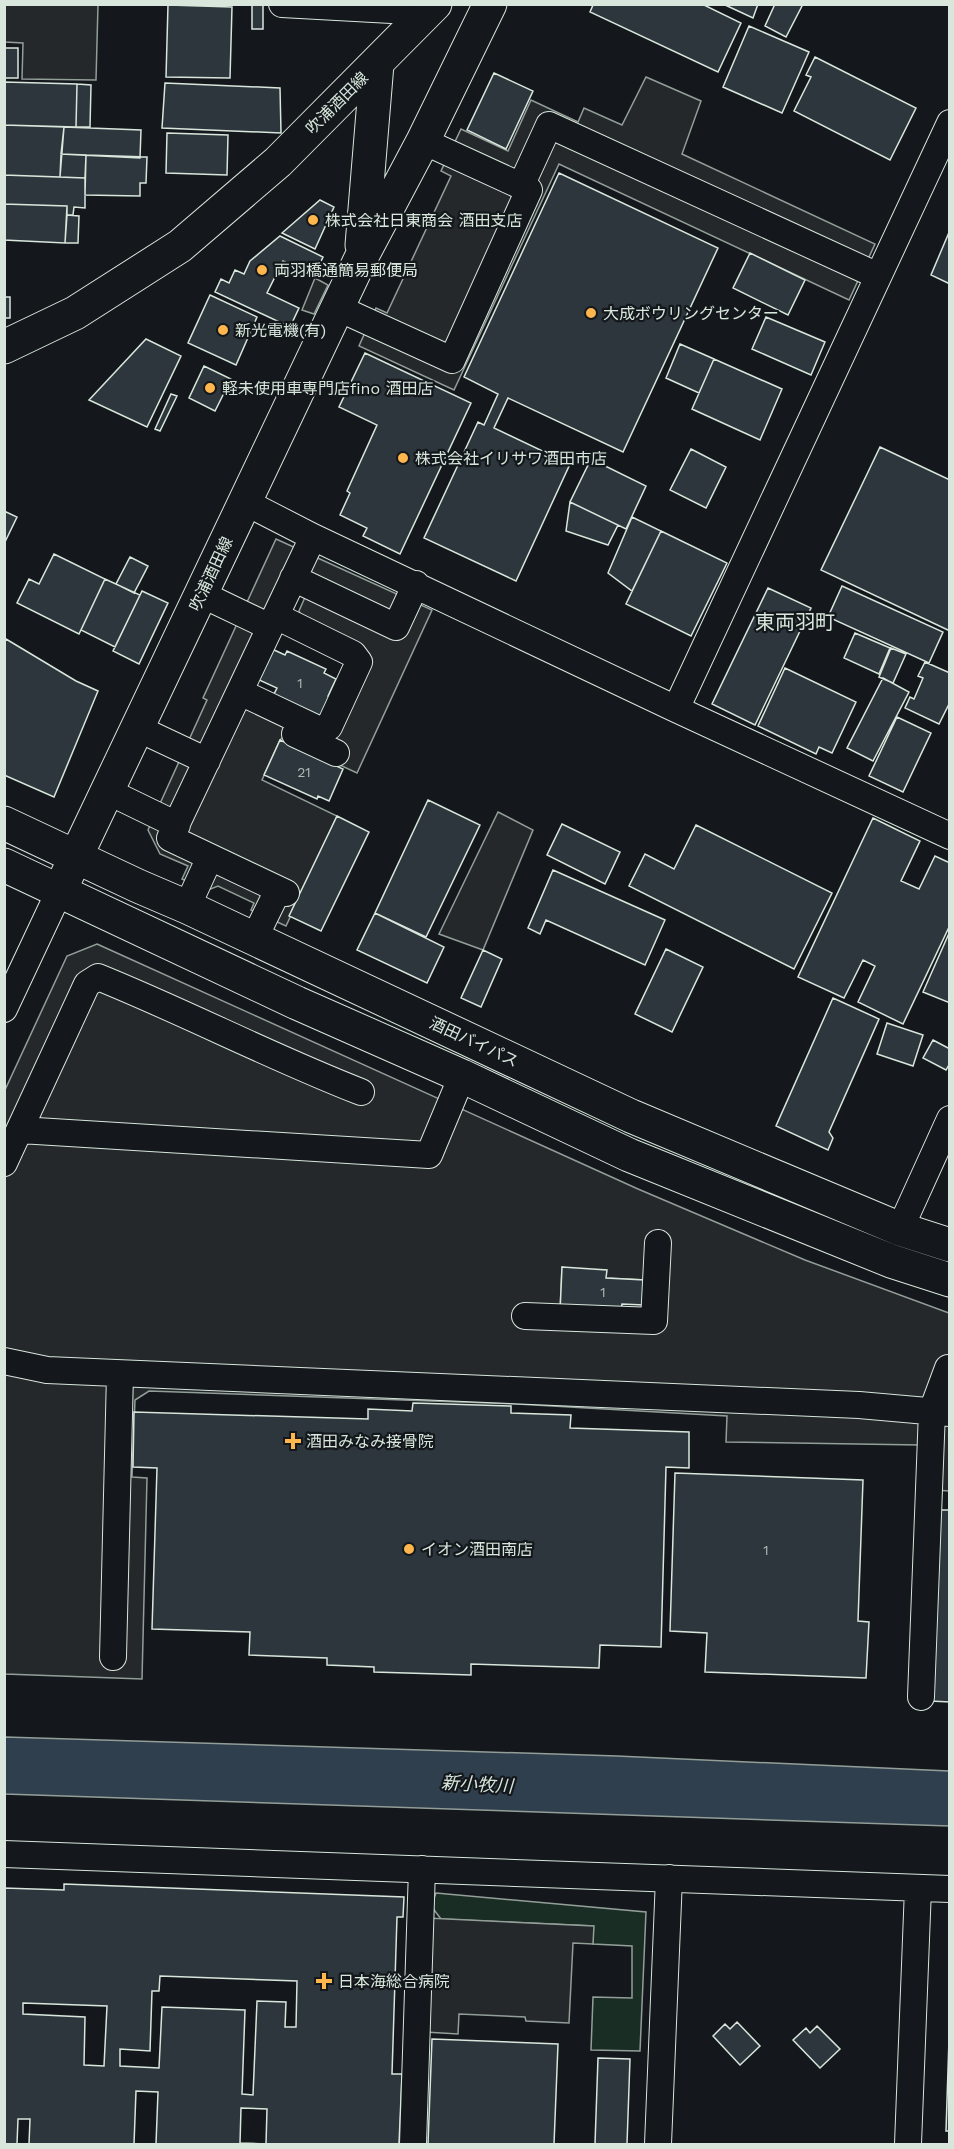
<svg xmlns="http://www.w3.org/2000/svg" width="954" height="2149" viewBox="0 0 954 2149" font-family="'Work Sans','Noto Sans JP',sans-serif">
<style>
.green{fill:#1a2d24;stroke:#939e99;stroke-width:1.5}
.parking{fill:#24282b;stroke:#939e99;stroke-width:1.5;fill-rule:evenodd}
.water{fill:#2f3f4d;stroke:#939e99;stroke-width:1.5}
.building{fill:#2c363c;stroke:#d8e6dc;stroke-width:1.5;fill-rule:evenodd}
.lines{fill:none;stroke-linecap:round;stroke-linejoin:round}
.minor-casing{stroke:#d8e6dc;stroke-width:28}
.major-casing{stroke:#d8e6dc;stroke-width:35}
.highway-casing{stroke:#d8e6dc;stroke-width:35}
.minor{stroke:#14181c;stroke-width:26}
.major{stroke:#14181c;stroke-width:33}
.highway{stroke:#14181c;stroke-width:33}
.poi-dot{fill:#ffb74d;stroke:#14181c;stroke-width:2}
.labels{text-anchor:middle;dominant-baseline:central;stroke-width:4.5;stroke-linejoin:round;paint-order:stroke}
.number-label{font-size:14px;fill:#adbab4}
.street-label{font-size:16px;fill:#d8e6dc;stroke:#14181c}
.poi-label{font-size:16px;fill:#d8e6dc;stroke:#14181c;text-anchor:start}
.water-label{font-size:18px;font-style:italic;fill:#d8e6dc;stroke:#14181c}
.quarter-label{font-size:20px;fill:#d8e6dc;stroke:#14181c}
</style>
<rect width="100%" height="100%" fill="#14181c"/>
<path class="green" d="M436,1893L646,1912L640,2051L591,2050L593,1997L632,1998V1946L593,1944V1926L441,1919L431,1906Z"/>
<path class="parking" d="M5,4L98,5L96,80L22,79L23,43L5,42Z
M646,77L701,101L682,154L875,244L849,300L559,164L454,390L359,346L376,308L387,313L451,176L441,171L461,129L508,151L531,100L578,122L584,108L622,125Z
M315,278L328,285L314,314L302,310Z
M276,539L432,610L357,773L282,738L280,740L262,780L337,816L286,926L251,910L254,903L218,886L208,890L182,879L188,866L160,854L148,830L207,700L203,698ZM295,590L306,595L299,611L305,624L368,661L323,739L248,690Z
M498,812L533,830L483,950L439,934Z
M97,944L638,1189L805,1260L949,1313V1491L920,1489V1445L726,1442L727,1416L517,1404L149,1391L135,1400L132,1477L147,1478L142,1679L5,1674V1090L67,956ZM562,1267L606,1278L645,1280L622,1304V1310L560,1311Z
M427,1918L594,1926L593,1944L573,1943L569,2023L526,2021L525,2017L459,2014L458,2034L425,2032Z"/>
<path class="water" d="M5,1737L617,1756L949,1771V1826L5,1794Z"/>
<path class="building" d="M252,4H263V29H252Z
M591,4H702L741,23L718,72L590,12L593,5Z
M723,4H758L753,18Z
M775,4H803L786,37L765,26Z
M168,5L232,7L230,78L166,77Z
M749,26L809,52L782,113L723,87Z
M4,48H18V78H4Z
M815,57L916,108L890,160L794,111L811,77L806,75Z
M494,73L533,91L506,149L467,130Z
M4,82L77,84L76,127L4,125Z
M165,83L280,88L281,133L162,128Z
M77,84L91,85L90,127H76Z
M4,125L64,127L60,177L4,175Z
M64,127L141,130L140,158L61,154Z
M167,133L228,135L227,175L166,173Z
M61,154L86,155L85,178L60,177Z
M86,155L147,157L146,183H140V196L85,195Z
M559,173L718,248L623,452L508,398L494,428L570,464L516,581L424,538L478,422L484,425L498,394L464,377Z
M4,175L85,178V208L74,207L73,215H67V206L4,204Z
M320,200L334,207L315,249L282,233Z
M4,204L67,206L65,243L4,240Z
M67,215L79,216L78,243H65Z
M950,230V284L931,275Z
M280,236L323,257L314,276L283,261L267,293L299,308L290,327L215,292L221,279L229,283L235,270L244,274L250,261Z
M750,253L805,280L788,315L733,288Z
M210,295L257,317L236,365L188,343Z
M4,297H10V318H4Z
M766,317L825,342L811,375L752,349Z
M146,339L181,356L147,427L89,400Z
M680,344L714,359L699,393L666,378Z
M365,353L471,403L400,554L363,536L367,528L340,515L350,493L347,491L377,425L339,407Z
M714,359L782,389L760,440L692,409Z
M204,366L231,379L215,411L189,398Z
M171,394L177,396L160,431L155,429Z
M880,447L950,480V631L821,570Z
M691,449L726,467L706,508L670,490Z
M591,459L646,486L626,529L570,502Z
M570,502L618,525L608,545L566,531Z
M4,511L17,517L4,544Z
M632,517L661,531L632,591L608,573Z
M661,531L727,563L691,636L626,604Z
M54,554L105,579L79,634L17,603L29,579L39,584Z
M130,557L148,566L134,593L116,584Z
M105,579L140,595L115,647L81,630Z
M842,586L943,632L929,663L828,617Z
M768,588L811,608L755,725L712,704Z
M142,591L168,603L139,664L113,651Z
M855,633L890,648L879,674L844,658Z
M6,639L76,681L98,691L54,797L4,775V644Z
M891,648L906,654L893,683L879,677Z
M272,649L285,655L287,651L326,669L324,673L336,679L328,696L333,698L319,720L273,696L277,688L257,679Z
M925,662L950,673V702L939,724L905,708L910,697L914,699L923,678L918,676Z
M785,668L856,702L832,753L819,747L816,754L758,726Z
M883,678L909,692L873,761L847,748Z
M897,717L931,733L903,792L869,776Z
M280,740L343,769L329,801L318,796L317,799L264,775Z
M428,800L480,825L426,937L375,913Z
M337,816L369,832L321,931L289,916Z
M873,818L920,841L901,881L919,889L935,856L950,863V925L903,1024L858,1002L875,966L863,960L844,998L798,977Z
M562,824L620,852L605,884L547,855Z
M696,825L832,893L794,969L629,886L645,854L674,869Z
M553,870L665,920L645,965L546,920L540,934L528,928Z
M375,913L444,947L427,983L357,950Z
M950,931V1003L923,992Z
M666,949L703,967L672,1032L635,1014Z
M483,950L502,959L481,1007L461,998Z
M833,998L879,1019L829,1132L833,1138L828,1150L776,1126Z
M887,1023L923,1035L913,1066L877,1054Z
M933,1040L950,1049V1063L946,1070L923,1058Z
M562,1267L607,1270L606,1278L645,1280L644,1305L622,1304L621,1310L560,1312Z
M413,1403L511,1406V1413L571,1415L570,1428L689,1432V1468L666,1467L661,1647L600,1645L599,1668L471,1664V1675L374,1672V1667L327,1665V1658L249,1655L250,1632L152,1629L157,1468L133,1467L134,1412L368,1419V1409L412,1411Z
M675,1473L863,1480L858,1621L869,1622L866,1678L705,1672L707,1633L670,1631Z
M936,1510H950V1702L930,1701Z
M64,1884L404,1897L403,1917H397L392,2074H402L399,2144H156L158,2092L136,2091L134,2144H29L30,2119H18L17,2144H4V1888L64,1890ZM160,1976L297,1981L296,2027H285L286,2002L257,2001L253,2095L242,2094L245,2010L162,2007L159,2068L120,2066V2049L150,2051L152,1991H159ZM23,2003L107,2006L104,2066L84,2065L85,2017L23,2014ZM241,2108L267,2109L266,2144L240,2143Z
M737,2022L760,2046L740,2065L713,2036L725,2024L730,2029Z
M817,2026L840,2049L820,2068L793,2040L806,2028L810,2033Z
M432,2039L558,2044L554,2144H428Z
M949,2039H950V2131H946Z
M598,2058L630,2059L627,2144H595Z"/>
<g class="lines">
<g class="minor-casing">
<path id="minor" d="M282,4L428,12
M423,141L521,186L549,125L878,276
M338,308L452,360L529,190L521,186
M245,502L313,537L676,709L950,836
M293,578L396,627L416,584
M201,594L270,627
M240,692L322,731L329,727L359,662L353,654L276,616
M676,709L950,123
M137,728L207,761
M295,734L336,753
M107,791L177,825
M286,893L170,838L313,537
M187,907L210,857
M254,939L278,890
M4,1009L60,890
M20,1130L429,1155L462,1076
M4,1163L87,984L98,977C187,1013 271,1057 361,1092
M900,1229L950,1119
M525,1316L654,1321L658,1243
M4,1361L47,1370L859,1405L950,1413
M113,1657L120,1374
M921,1697L932,1411L948,1368
M4,1854L950,1889
M413,2144L422,1869
M658,2144L669,1878
M908,2144L918,1888"/>
</g>
<g class="major-casing">
<path id="major" d="M362,245L377,64
M4,347L75,313L180,246L278,162L435,4
M60,890L361,258L423,141L490,4"/>
</g>
<g class="highway-casing">
<path id="highway" d="M4,823L138,886L187,907L631,1116L900,1229L950,1245
M4,865L297,1003L462,1076L629,1155L891,1261L950,1280"/>
</g>
<use href="#minor" class="minor"/>
<use href="#major" class="major"/>
<use href="#highway" class="highway"/>
</g>
<g class="poi-dot">
<circle cx="313" cy="220" r="6"/>
<circle cx="262" cy="270" r="6"/>
<circle cx="591" cy="313" r="6"/>
<circle cx="223" cy="330" r="6"/>
<circle cx="210" cy="388" r="6"/>
<circle cx="403" cy="458" r="6"/>
<path d="M290 1432h6v6h6v6h-6v6h-6v-6h-6v-6h6z"/>
<circle cx="409" cy="1549" r="6"/>
<path d="M321 1972h6v6h6v6h-6v6h-6v-6h-6v-6h6z"/>
</g>
<g class="labels">
<g class="number-label">
<text x="300" y="683">1</text>
<text x="304" y="772">21</text>
<text x="603" y="1292">1</text>
<text x="766" y="1550">1</text>
</g>
<g class="street-label">
<text transform="translate(337 103) rotate(-45)">吹浦酒田線</text>
<text transform="translate(211 574) rotate(-65)">吹浦酒田線</text>
<text transform="translate(474 1042) rotate(25)">酒田バイパス</text>
</g>
<g class="poi-label">
<text x="325" y="220">株式会社日東商会 酒田支店</text>
<text x="274" y="270">両羽橋通簡易郵便局</text>
<text x="603" y="313">大成ボウリングセンター</text>
<text x="235" y="330">新光電機(有)</text>
<text x="222" y="388">軽未使用車専門店fino 酒田店</text>
<text x="415" y="458">株式会社イリサワ酒田市店</text>
<text x="306" y="1441">酒田みなみ接骨院</text>
<text x="421" y="1549">イオン酒田南店</text>
<text x="338" y="1981">日本海総合病院</text>
</g>
<g class="water-label">
<text transform="translate(477 1784) rotate(3)">新小牧川</text>
</g>
<g class="quarter-label">
<text x="795" y="622">東両羽町</text>
</g>
</g>
<rect width="954" height="2149" fill="none" stroke="#d8e6dc" stroke-width="12"/>
</svg>
